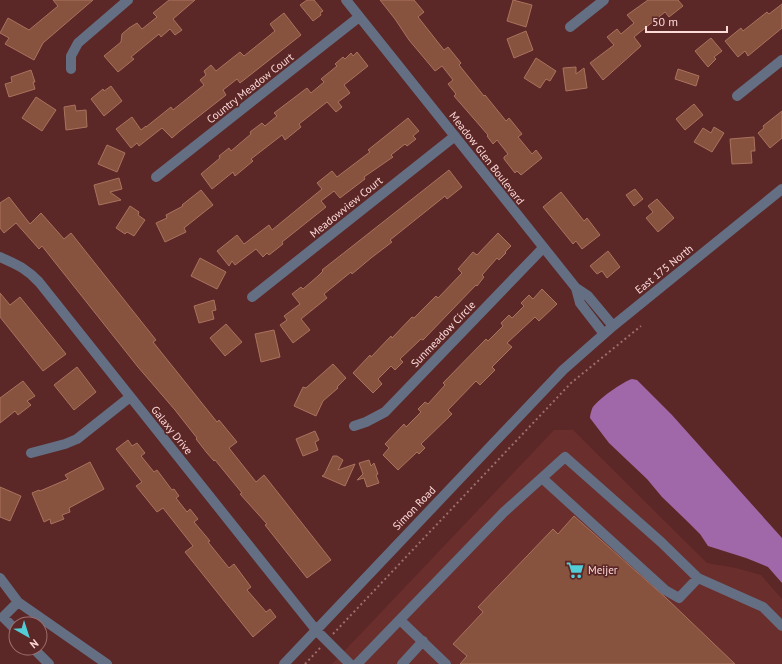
<svg xmlns="http://www.w3.org/2000/svg" width="782" height="664" viewBox="0 0 782 664" font-family="'PT Sans',sans-serif">
<style>
.built{fill:#6a2e2d}
.water{fill:#a068a8}
.building{fill:#87523e;stroke:#aa735e}
.lines{fill:none;stroke-linecap:round;stroke-linejoin:round}
.path{stroke:#9c6f6e;stroke-width:2;stroke-dasharray:2 3;stroke-linecap:butt}
.minor{stroke:#646f84;stroke-width:10}
.labels{text-anchor:middle;dominant-baseline:central;stroke-width:3.5;stroke-linejoin:round;paint-order:stroke}
.street-label{font-size:11px;fill:#fcdad8;stroke:#5c2727}
.poi-label{font-size:11px;fill:#fcdad8;stroke:#5c2727;text-anchor:start}
</style>
<rect width="100%" height="100%" fill="#5c2727"/>
<path class="built" d="M554,430H573L707,563L736,568L761,575L782,599V664H332Z"/>
<path class="water" d="M632,379L637,380L672,415L782,538V583L768,567L746,558L708,546L700,534L689,523L662,497L647,479L609,443L590,418C590,415 591,412 592,409C595,401 624,381 632,379Z"/>
<path class="building" d="M53,0H93L43,43L34,60L5,44L9,38L0,33L8,18L29,30L58,6Z
M169,0H195L173,19L182,30L175,35L170,29L161,37L159,34L131,57L134,59L118,72L104,56L121,42L122,34L129,28L137,23L142,29L157,17L153,13Z
M307,0H314L323,11L320,13L321,15L313,21L300,5Z
M380,0H414L424,12L418,17L444,50L448,47L461,63L459,65L484,96L485,95L506,121L509,118L522,134L518,137L532,154L536,150L542,158L521,175L517,171L515,173L504,159V157L508,154L497,140L493,144L487,136L488,135L454,96L456,94L448,84L453,80L442,66L435,71L409,40L395,19Z
M513,0L532,5L526,27L507,21Z
M648,0H678L683,6L669,17L665,12L634,37L641,46L603,80L590,63L614,45L607,37L617,29L621,34L634,23L627,15Z
M782,4V28L748,56L745,51L738,57L725,41L741,28L743,31L767,12L769,14Z
M284,13L301,35L240,83L237,79L223,90L226,95L180,131L172,138L162,128L139,146L137,143L131,148L116,129L132,117L141,130L146,126V127L171,107L173,110L204,85L200,80L206,75L204,71L211,65L216,71L240,52L244,56L275,31L270,24Z
M526,31L533,50L514,58L507,39Z
M711,38L722,51L714,57L716,59L708,67L695,51Z
M357,52L368,66L344,85L350,93L338,102L342,107L336,112L327,102L299,124L301,127L285,140L282,135L251,159L253,161L235,176L233,172L212,189L201,174L220,158L219,156L229,148L231,151L251,134L250,132L262,123L265,126L277,116L274,113L307,88L311,93L324,82L321,79L337,66L335,64L343,57L345,59L351,53L353,56Z
M536,58L556,71L550,81L546,79L540,88L524,78Z
M576,67V74L584,68L587,88L566,91L563,68Z
M678,69L699,76L696,86L675,79Z
M31,70L35,82H33L35,89L9,97L5,84L12,82L11,77Z
M111,86L122,101L104,116L91,99L103,89L104,91Z
M36,97L56,110L42,131L22,118Z
M694,104L703,115L685,130L676,119Z
M75,105L76,111L86,110L87,127L66,130L64,107Z
M782,111V138L770,148L758,133L764,128L763,126Z
M408,118L419,131L413,136L416,139L407,146L405,144L391,155L393,157L364,177L365,179L340,198L334,191L321,201L326,207L282,242L283,244L269,255L267,253L263,257L256,249L235,265L232,261L229,266L217,251L237,235L244,244L269,225L272,230L322,189L317,183L332,171L337,177L370,152L368,150Z
M714,127L724,133L712,152L694,142L703,128L711,133Z
M754,137L755,151H751L752,163L732,164L730,139Z
M107,145L125,153L117,172L98,164Z
M449,170L462,187L447,199L445,196L390,240L392,242L371,258L352,274L351,272L324,294L327,298L301,319L310,330L293,343L280,325L287,320L284,316L300,304L292,294L301,287L303,289L318,276L323,271L322,270L345,252Z
M119,178L122,189L110,192L121,200L99,205L94,185Z
M635,189L643,199L634,206L626,195Z
M201,190L213,205L184,228L186,232L165,242L156,223L167,218L166,215L183,206L182,205Z
M561,192L584,221L587,218L600,235L582,249L576,241L573,244L543,207Z
M9,197L30,224L41,213L64,239L71,233L156,340L153,342L217,422L219,420L237,442L229,448L256,482L264,475L331,560L307,578L265,525L267,524L240,494L242,493L215,460L214,461L207,453L196,439L197,438L175,410L138,367L42,246L39,249L16,223L4,233L0,228V203Z
M657,199L674,218L658,232L646,218L653,212L648,206Z
M130,206L139,212L138,215L145,220L134,236L127,232L125,234L116,228Z
M498,233L511,246L505,252L506,253L499,260L497,258L482,275L484,277L477,286L476,285L423,340L421,339L400,359L403,362L395,370L391,366L378,379L382,384L373,393L353,373L370,355L371,357L391,336L392,338L412,317L414,318L436,296L438,298L462,273L458,269L473,252L477,255Z
M608,251L620,267L607,278L602,271L597,274L590,266Z
M200,258L226,272L217,289L191,276Z
M542,289L557,304L539,321L535,317L507,343L512,347L492,367L495,370L480,385L476,381L448,410L452,414L421,444L425,448L419,454L417,452L398,470L383,455L389,448L385,444L404,424L406,427L421,412L418,409L425,402L428,404L445,385L443,383L486,339L488,341L503,326L501,323L509,315L512,318L524,306L521,303L529,295L533,299Z
M0,293L10,305L20,297L66,354L43,371L0,317Z
M214,300L216,310L212,311L214,319L199,323L194,306Z
M226,324L242,342L225,356L210,338Z
M274,330L280,357L261,362L255,334Z
M333,364L346,378L337,387L338,388L323,401L316,416L294,406L303,387L306,388Z
M77,367L96,392L74,410L54,385Z
M23,381L35,396L27,401L31,405L18,415L15,411L0,423V398Z
M315,431L319,440L315,442L318,450L303,456L296,439Z
M128,440L132,446L137,443L145,453L141,456L154,472L157,470L172,490L174,489L179,496L176,498L187,512L190,509L198,519L194,522L210,541L208,542L229,568L234,564L251,587L247,590L266,612L270,609L276,617L253,637L185,552L193,546L163,508L157,512L136,486L142,482L116,449Z
M333,456H337L343,460L338,470L355,464L345,486L322,476L324,475Z
M369,460L371,466L374,463L378,474L376,475L379,483L367,487L364,478L357,480L363,474L359,463Z
M90,462L104,489L69,508L70,512L62,515L64,519L51,524L50,519L44,522L32,493L39,490L40,491L68,479L65,475Z
M0,487L21,496L10,521L0,517Z
M574,516L665,597L735,664H460L467,656L453,644L483,612L478,607L553,529L558,534Z"/>
<g class="lines">
<path class="path" d="M333,634L571,383L641,326
M305,664L321,647"/>
<path class="minor" d="M346,0L576,288L588,296L613,326
M570,27L604,0
M71,69V56L78,43L128,0
M737,96L782,60
M156,177L359,17
M0,257C17,265 26,268 39,282L316,630L350,664
M576,288L580,303L604,334
M252,297L455,136
M354,426L366,422L385,412L543,248
M31,453L65,444L77,439L130,397
M542,478L665,590L679,598L698,578
M0,578L18,602L107,664
M400,620L446,664
M16,630L3,617L18,602
M33,648L49,664
M284,664L563,370L613,326L782,189
M357,664L504,512L565,457L661,542L698,578L763,607L782,626
M402,664L423,641"/>
</g>
<defs>
<g id="supermarket-bare" transform="scale(1.38)"><path d="M-6-5.5h2.5l.6 2H6L4.5 2H-2.5L-4.4-4H-6ZM-1.5 3.2a1.3 1.3 0 1 0 .1 0ZM3 3.2a1.3 1.3 0 1 0 .1 0Z" fill="#52ccd5" stroke="#5c2727" stroke-width="2.5" paint-order="stroke"/></g>
</defs>
<g fill-rule="evenodd">
<use href="#supermarket-bare" x="575" y="570"/>
</g>
<g class="labels">
<g class="street-label">
<text transform="translate(250 88) rotate(-38)">Country Meadow Court</text>
<text transform="translate(487 158) rotate(52)">Meadow Glen Boulevard</text>
<text transform="translate(346 207) rotate(-39)">Meadowview Court</text>
<text transform="translate(664 269) rotate(-39)">East 175 North</text>
<text transform="translate(443 334) rotate(-46)">Sunmeadow Circle</text>
<text transform="translate(172 430) rotate(51)">Galaxy Drive</text>
<text transform="translate(414 508) rotate(-46)">Simon Road</text>
</g>
<g class="poi-label">
<text x="588" y="570">Meijer</text>
</g>
</g>
<g transform="translate(28 636) rotate(141)"><circle r="19" fill="#5c2727" stroke="#9c6f6e"/>
<path d="M0-3L7 15L0 10L-7 15Z" fill="#52ccd5"/>
<text y="-6" font-size="11" font-weight="bold" text-anchor="middle" fill="#fcdad8">N</text>
</g>
<path d="M646 26v6h81v-6" fill="none" stroke="#fcdad8" stroke-width="2"/>
<text x="652" y="26" font-size="12" fill="#fcdad8" stroke="#5c2727" stroke-width="3" paint-order="stroke">50 m</text>
</svg>
